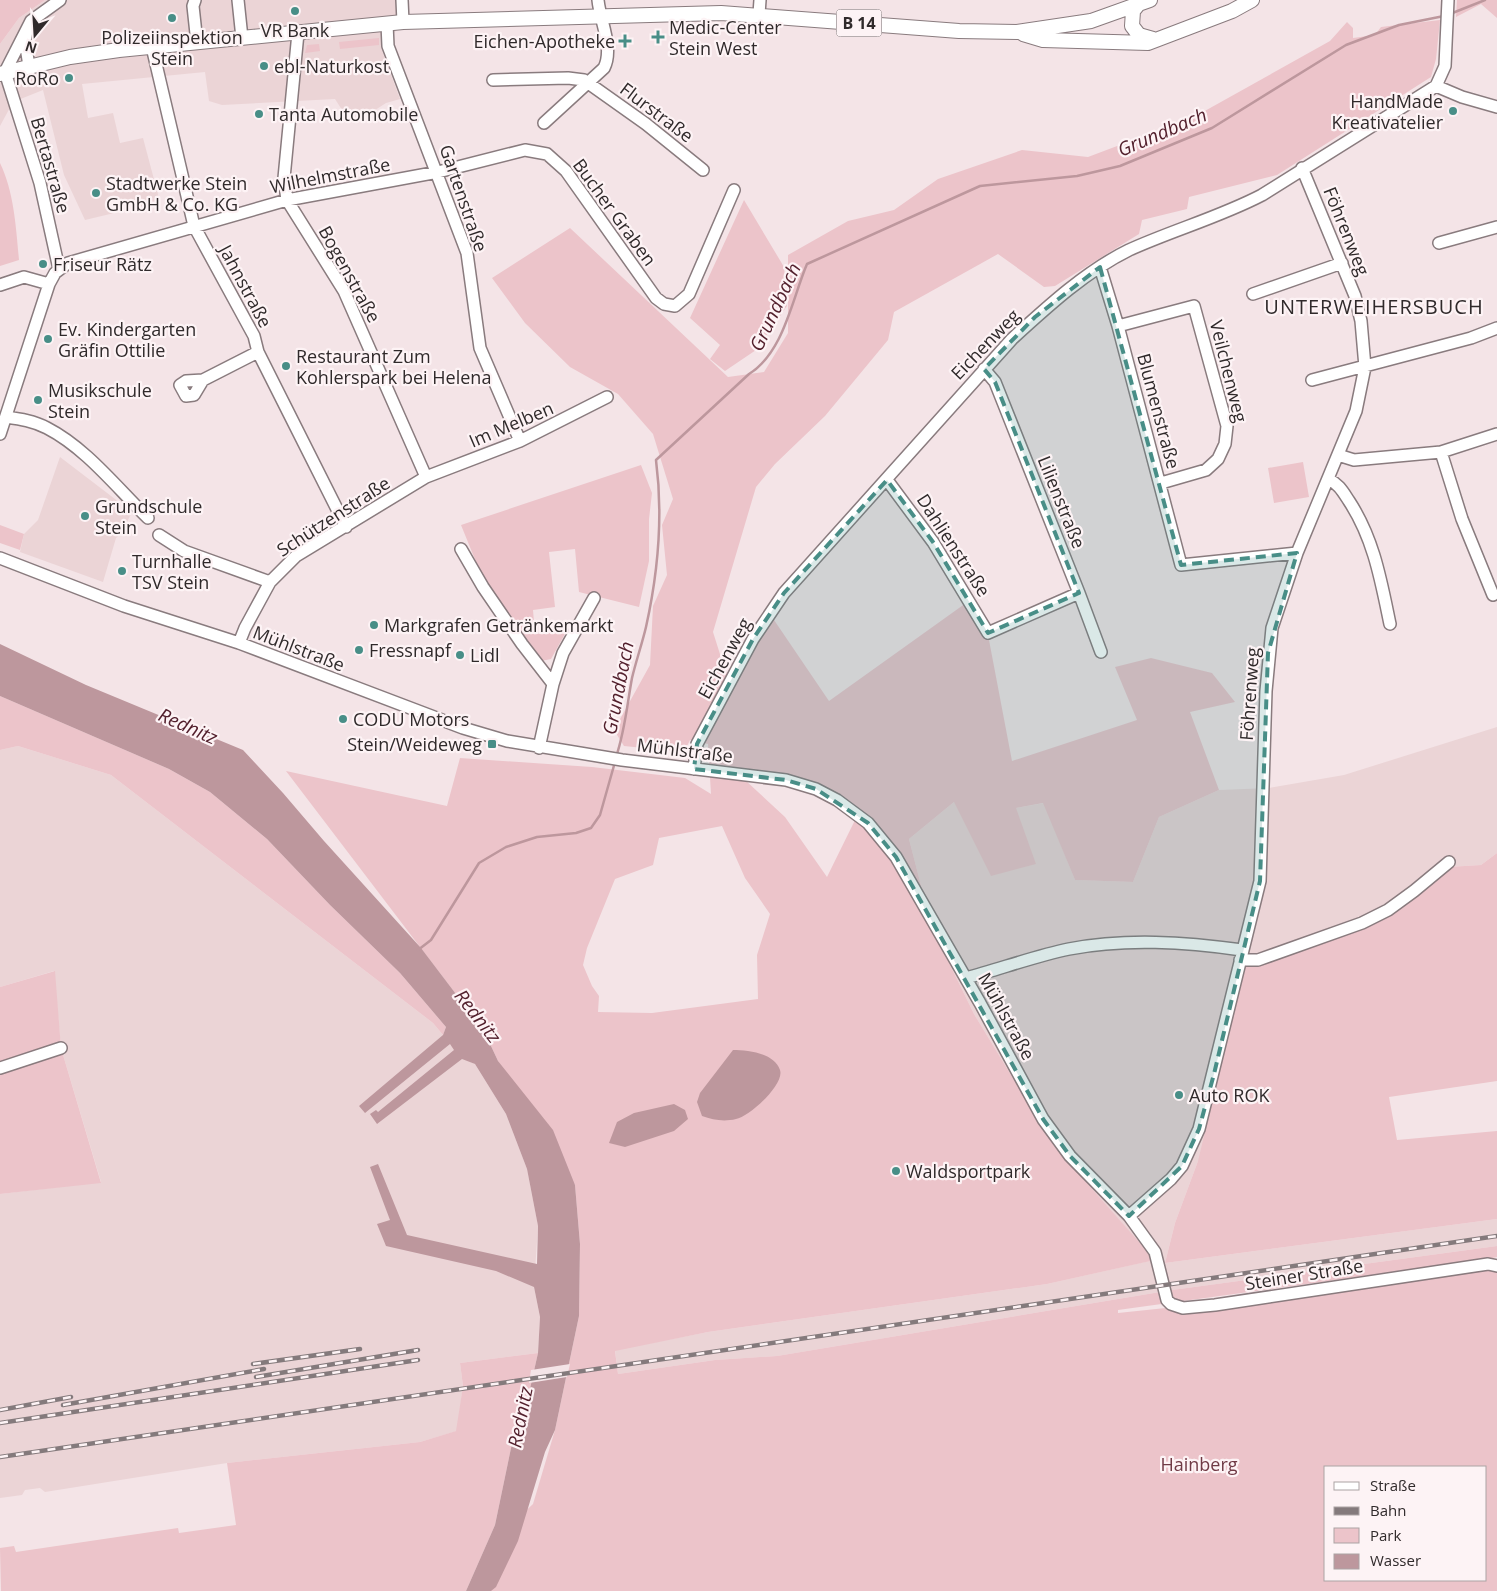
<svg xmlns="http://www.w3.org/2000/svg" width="1497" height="1591" viewBox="0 0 1497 1591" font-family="'Open Sans',sans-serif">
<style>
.built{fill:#ebd4d6}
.green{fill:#ecc4ca;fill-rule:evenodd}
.water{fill:#bd979d}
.pier{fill:#f4e4e7}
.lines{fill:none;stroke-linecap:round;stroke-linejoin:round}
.stream{stroke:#bd979d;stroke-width:2.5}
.minor-casing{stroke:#897b7e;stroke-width:14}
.major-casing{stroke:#897b7e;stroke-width:16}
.minor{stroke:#fff;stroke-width:11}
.major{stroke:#fff;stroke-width:14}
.rail-casing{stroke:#847a7c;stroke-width:4.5}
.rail{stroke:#fdf3f5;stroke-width:2.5;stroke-dasharray:8;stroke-linecap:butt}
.marked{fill:#488e87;fill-opacity:0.2;stroke:#488e87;stroke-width:4;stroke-dasharray:10 6;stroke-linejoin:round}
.poi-dot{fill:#488e87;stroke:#fdf3f5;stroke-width:2}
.labels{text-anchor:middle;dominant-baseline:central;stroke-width:4.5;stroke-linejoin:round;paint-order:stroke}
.shield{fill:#fdf3f5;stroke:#6e6668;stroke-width:1}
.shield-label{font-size:16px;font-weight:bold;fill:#302a2b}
.poi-label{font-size:18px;fill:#302a2b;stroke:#fdf3f5;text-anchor:start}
.street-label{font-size:18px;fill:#302a2b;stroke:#fdf3f5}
.park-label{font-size:18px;fill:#703a45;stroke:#fdf3f5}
.water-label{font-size:19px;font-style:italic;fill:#53202d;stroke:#fdf3f5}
.quarter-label{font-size:20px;letter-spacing:1px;fill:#302a2b;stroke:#fdf3f5}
</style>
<rect width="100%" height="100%" fill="#f4e4e7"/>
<path class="built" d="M45,0H402V24L381,48L400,99L386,103L369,114L344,113L335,99L222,105L209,101L205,72L82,84L88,118L113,113L120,143L143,138L160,202L85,220L64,175L43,90L13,102L0,126V44L19,18Z
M60,457L132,512L121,534L116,538L103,582L20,552L24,534L38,520Z
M1497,727V853L1481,865L1448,867L1198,1161L1175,1223L1165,1263L1497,1219V1246L1172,1290L777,1356L715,1360L618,1374L615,1350L708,1332L1047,1284L1154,1260L1054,1146L974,1014L932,928L909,839L954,802L1016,808L1044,803L1075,880L1133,882L1159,817L1219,790L1269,788L1344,775Z
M18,746L111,775L433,1023L462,1058L475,1064L506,1114L527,1169L538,1226L534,1287L540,1317L538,1353L460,1363L463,1386L457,1431L420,1442L227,1463L45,1492L40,1488L25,1490L22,1495L0,1498V1194L101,1182L61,1048L54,971L0,987V750Z"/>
<path class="green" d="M0,0H45L19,18L0,44Z
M1457,0H1497V18L1481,4L1456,17Z
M1440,20L1436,59L1431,77L1277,175L1189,197L1187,209L1142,220L1139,234L1055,286L1044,287L998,254L894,312L888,340L825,416L775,464L756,487L713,632L725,670L735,681L772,617L829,701L966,603L989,640L1012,761L1137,720L1115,667L1151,658L1212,673L1235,702L1190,712L1219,790L1159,817L1133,882L1075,880L1043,803L1016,808L1036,864L991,876L954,802L909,839L932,928L974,1014L1054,1146L1155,1260L1047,1284L708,1332L615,1351L618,1374L715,1360L777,1356L1172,1290L1497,1246V1257L1488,1259L1497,1261V1591H485L515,1521L533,1504L555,1430L579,1316L580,1244L575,1185L498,1061L484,1031L286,771L447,806L460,758L592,767L685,778L711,794L708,744L690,740L684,752L624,746L614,730L650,665L653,606L667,575L662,525L673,499L653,434L618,394L570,367L525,323L492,278L570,228L728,377L764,372L788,333V255L848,221L894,210L938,179L1022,150L1088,157L1194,117L1330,41L1347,22L1353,28V38L1375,35L1381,27ZM745,780L787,782L858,814L827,877L785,817ZM722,826L745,878L770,914L757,955L758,999L652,1013L598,1012L599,996L592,986L583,965L587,948L615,879L653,865L659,838ZM1431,1267L1223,1302L1118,1313V1310ZM1326,1467H1486V1580H1326Z
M379,38V45L340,49L339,42Z
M319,44L320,51L305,53L307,45Z
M0,163C14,192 16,227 19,260L0,266Z
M744,200L784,267L787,306L756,350L725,371L710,359L720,345L690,318Z
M1303,462L1309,497L1274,503L1268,468Z
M641,465L652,493L649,519V561L639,607L579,592L575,549L549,552L555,607L533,610L535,634L566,632L551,659L541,661L483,579L461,525Z
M0,525L24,534L20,550L0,543Z
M0,696L169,769L210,792L267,839L330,905L400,973L446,1027L443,1035L433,1023L111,775L18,746L0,750Z
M1497,853V1081L1389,1097L1397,1140L1497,1131V1219L1165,1263L1175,1223L1198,1161L1245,966L1339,936L1448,867L1481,865Z
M55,971L61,1048L101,1183L0,1194V987Z
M538,1353L525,1411L515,1429L495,1525L466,1591H1L0,1548L14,1546L16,1552L178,1528L179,1533L236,1525L227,1463L420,1442L456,1431L463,1386L460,1363Z"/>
<path class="water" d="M0,644L86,685L243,750L283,793L324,841L421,948L484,1031L498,1061L553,1130L575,1185L580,1244L579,1316L555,1430L545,1452L518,1541L496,1587L491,1591H466L495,1525L515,1429L525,1411L538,1353L540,1317L534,1287L496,1271L386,1246L377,1224L390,1220L370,1167L378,1164L407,1235L537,1264L538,1226L527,1169L506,1114L475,1064L462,1059L377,1124L370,1114L376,1110L378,1112L454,1050L450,1044L365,1113L359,1106L443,1035L446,1027L400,973L330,905L267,839L210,792L169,769L0,696Z
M733,1050C748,1050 774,1053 780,1070C785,1084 749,1117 736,1119C724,1122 713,1120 702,1116L697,1102L700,1093Z
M674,1104L685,1110L688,1119L674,1131L625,1147L609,1143L617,1122L634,1113Z"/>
<path class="pier" d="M570,1364L567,1377L529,1383L531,1370Z"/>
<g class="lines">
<path class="stream" d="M1450,14L1485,0
M616,757C625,731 627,705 632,678C636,661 642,644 646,627C658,573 663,514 656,460L749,374C784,352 792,299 807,264L980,186L1077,176L1120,166L1212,128L1346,45L1399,25L1444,16
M418,950L431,940L479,863L506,847L537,837L576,833L591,828L600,815L615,762"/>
<g class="minor-casing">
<path id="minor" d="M195,0L193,6L197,43
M238,0L242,38
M402,0L403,22
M759,14L760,0
M387,24L388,46L467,253L480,348L520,441
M27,31L25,41L29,66
M298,33L284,178L287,200L344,291L426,477
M152,47L194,226L254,336L258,352L346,527
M493,80L568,78L584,80L646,124L703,170
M1436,86L1462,97L1497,107
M544,123L604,68C614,48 600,21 598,0
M1439,243L1497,227
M1100,267L1118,326L1181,565L1297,553
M59,269L40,183L5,72L31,21L60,0
M0,285L24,277L49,284
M1253,294L1342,263
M1118,326L1194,306L1227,426L1225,444L1218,459L1206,470L1161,483
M984,369L995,382L1079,593L1101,652
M203,380L194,395L186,396L180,385L186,381L203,380L258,352
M1312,380L1471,338L1497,328
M6,417C20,419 34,421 47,428C86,448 117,488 148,518
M0,434L49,284L55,273L68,263L287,200L438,172L525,150L547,154L566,171L656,298L664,304L675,306L689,294L734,190
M1441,452L1462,519L1493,595
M1338,455L1354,460L1441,452L1497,434
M1328,479C1339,484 1343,492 1349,501C1374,539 1381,581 1390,624
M887,480L933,542L988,633L1079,593
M159,535L184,551L270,582
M461,549L483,587L522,644L553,684
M0,558L124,606L239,643L463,728L507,741L622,760L786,780L816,789L837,800L868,823L896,857L980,1003L1043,1119L1070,1156L1129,1216L1155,1252L1167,1300L1171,1304L1183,1308L1215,1305L1488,1264L1497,1266
M239,643L245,628L270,582L296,556L426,477L520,441L607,397
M539,748L553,684L563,653L594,598
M694,769L697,744L753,639L784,593L1012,339C1047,307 1086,271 1129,250C1173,230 1220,217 1262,195L1436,86L1445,66L1448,0
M1240,960H1258L1362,923L1388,910L1414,891L1449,862
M966,978C1000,969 1035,956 1069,949C1126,938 1185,942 1242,950
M0,1068L61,1048
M1129,1216L1171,1179L1182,1166L1199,1129L1260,881L1266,691L1272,628L1297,553L1356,411L1365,367L1361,321L1355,296L1302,168"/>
</g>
<g class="major-casing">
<path id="major" d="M1137,6L1133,11L1132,26L1139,35L1153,39
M1023,34L1043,40L1148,43L1232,11L1252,0
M0,74L70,57L119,50L403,22L721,13L959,31L1017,32L1091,21L1150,0"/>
</g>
<use href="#minor" class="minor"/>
<use href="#major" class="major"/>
<g class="rail-casing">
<path id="rail" d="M253,1364L360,1349
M256,1377L418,1350
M63,1405L264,1369
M0,1410L71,1397
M0,1423L418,1360
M0,1457L1497,1236"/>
</g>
<use href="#rail" class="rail"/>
</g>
<path class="marked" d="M1100,267L1181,565L1297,553L1268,653L1260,881L1214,1074L1199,1129L1182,1166L1129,1216L1070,1156L1043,1119L896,857L868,823L816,789L786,780L694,769L697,744L753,639L784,593L887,480L933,542L988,633L1079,593L995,382L984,369L1035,317Z"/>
<g class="poi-dot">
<circle cx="295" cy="11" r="5"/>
<circle cx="172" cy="18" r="5"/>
<path d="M655.5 29.5h5v5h5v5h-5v5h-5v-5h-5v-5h5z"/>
<path d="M622.5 33.5h5v5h5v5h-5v5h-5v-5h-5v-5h5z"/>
<circle cx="264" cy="66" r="5"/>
<circle cx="69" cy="78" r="5"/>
<circle cx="1453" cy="111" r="5"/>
<circle cx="259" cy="114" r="5"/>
<circle cx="96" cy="193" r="5"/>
<circle cx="43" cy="264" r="5"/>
<circle cx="48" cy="339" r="5"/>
<circle cx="286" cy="366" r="5"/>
<circle cx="38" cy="400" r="5"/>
<circle cx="85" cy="516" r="5"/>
<circle cx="122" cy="571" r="5"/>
<circle cx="374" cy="625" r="5"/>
<circle cx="359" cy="650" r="5"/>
<circle cx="460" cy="655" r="5"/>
<circle cx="343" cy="719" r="5"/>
<rect x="487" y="739" width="10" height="10" rx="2.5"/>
<circle cx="1179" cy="1095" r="5"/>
<circle cx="896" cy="1171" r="5"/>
</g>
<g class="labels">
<rect class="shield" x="836.5" y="9.5" width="45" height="27" rx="4"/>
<g class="shield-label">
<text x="859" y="23">B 14</text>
</g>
<g class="poi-label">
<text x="669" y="27">Medic-Center<tspan x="669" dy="21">Stein West</tspan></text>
<text x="295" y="30" text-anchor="middle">VR Bank</text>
<text x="172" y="37" text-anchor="middle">Polizeiinspektion<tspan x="172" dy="21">Stein</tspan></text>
<text x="615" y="41" text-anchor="end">Eichen-Apotheke</text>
<text x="274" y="66">ebl-Naturkost</text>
<text x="59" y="78" text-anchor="end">RoRo</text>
<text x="1443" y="101" text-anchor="end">HandMade<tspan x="1443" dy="21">Kreativatelier</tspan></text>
<text x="269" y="114">Tanta Automobile</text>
<text x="106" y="183">Stadtwerke Stein<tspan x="106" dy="21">GmbH &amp; Co. KG</tspan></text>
<text x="53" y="264">Friseur Rätz</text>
<text x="58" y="329">Ev. Kindergarten<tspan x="58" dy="21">Gräfin Ottilie</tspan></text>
<text x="296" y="356">Restaurant Zum<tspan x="296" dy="21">Kohlerspark bei Helena</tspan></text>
<text x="48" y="390">Musikschule<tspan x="48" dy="21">Stein</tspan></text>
<text x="95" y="506">Grundschule<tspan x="95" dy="21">Stein</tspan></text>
<text x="132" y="561">Turnhalle<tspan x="132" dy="21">TSV Stein</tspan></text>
<text x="384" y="625">Markgrafen Getränkemarkt</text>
<text x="369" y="650">Fressnapf</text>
<text x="470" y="655">Lidl</text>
<text x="353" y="719">CODU Motors</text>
<text x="482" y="744" text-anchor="end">Stein/Weideweg</text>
<text x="1189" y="1095">Auto ROK</text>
<text x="906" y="1171">Waldsportpark</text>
</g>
<g class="street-label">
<text transform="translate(657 112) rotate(37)">Flurstraße</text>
<text transform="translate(51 165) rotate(74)">Bertastraße</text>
<text transform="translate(330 175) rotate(-11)">Wilhelmstraße</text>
<text transform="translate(464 198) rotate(71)">Gartenstraße</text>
<text transform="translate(615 212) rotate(54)">Bucher Graben</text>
<text transform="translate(1347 231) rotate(68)">Föhrenweg</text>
<text transform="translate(350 274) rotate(61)">Bogenstraße</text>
<text transform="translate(246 286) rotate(62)">Jahnstraße</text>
<text transform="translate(985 344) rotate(-46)">Eichenweg</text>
<text transform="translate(1229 371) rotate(76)">Veilchenweg</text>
<text transform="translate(1159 411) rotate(75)">Blumenstraße</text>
<text transform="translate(511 424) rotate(-23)">Im Melben</text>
<text transform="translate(1062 502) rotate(68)">Lilienstraße</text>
<text transform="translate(333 516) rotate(-33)">Schützenstraße</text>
<text transform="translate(954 545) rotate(57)">Dahlienstraße</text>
<text transform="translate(299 648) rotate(21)">Mühlstraße</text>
<text transform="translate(724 658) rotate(-61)">Eichenweg</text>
<text transform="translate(1249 694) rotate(-86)">Föhrenweg</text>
<text transform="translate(685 750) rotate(7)">Mühlstraße</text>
<text transform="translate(1007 1016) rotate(61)">Mühlstraße</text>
<text transform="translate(1304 1274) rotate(-9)">Steiner Straße</text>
</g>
<g class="park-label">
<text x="1199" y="1464">Hainberg</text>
</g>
<g class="water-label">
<text transform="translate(1162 132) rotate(-23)">Grundbach</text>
<text transform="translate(775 307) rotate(-65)">Grundbach</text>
<text transform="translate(618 688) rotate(-79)">Grundbach</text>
<text transform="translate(188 726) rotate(24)">Rednitz</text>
<text transform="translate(478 1016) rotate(52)">Rednitz</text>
<text transform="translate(520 1417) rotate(-79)">Rednitz</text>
</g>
<g class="quarter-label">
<text x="1374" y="306">UNTERWEIHERSBUCH</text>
</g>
</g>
<rect x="1324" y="1466" width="162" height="115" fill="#fdf3f5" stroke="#aba3a4"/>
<rect x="1334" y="1482" width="25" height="8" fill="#ffffff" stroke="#aba3a4"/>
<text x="1370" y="1491" font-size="15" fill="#302a2b">Straße</text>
<rect x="1334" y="1507" width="25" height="8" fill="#847a7c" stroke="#aba3a4"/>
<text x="1370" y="1516" font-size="15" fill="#302a2b">Bahn</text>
<rect x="1334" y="1528" width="25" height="15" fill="#ecc4ca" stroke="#aba3a4"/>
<text x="1370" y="1541" font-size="15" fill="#302a2b">Park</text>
<rect x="1334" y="1554" width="25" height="15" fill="#bd979d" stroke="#aba3a4"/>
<text x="1370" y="1566" font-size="15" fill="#302a2b">Wasser</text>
<g transform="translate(35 35) rotate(198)" stroke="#fdf3f5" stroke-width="4" paint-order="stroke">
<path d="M0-4L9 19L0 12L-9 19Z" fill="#302a2b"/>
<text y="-8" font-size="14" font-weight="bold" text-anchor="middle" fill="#302a2b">N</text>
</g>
</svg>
